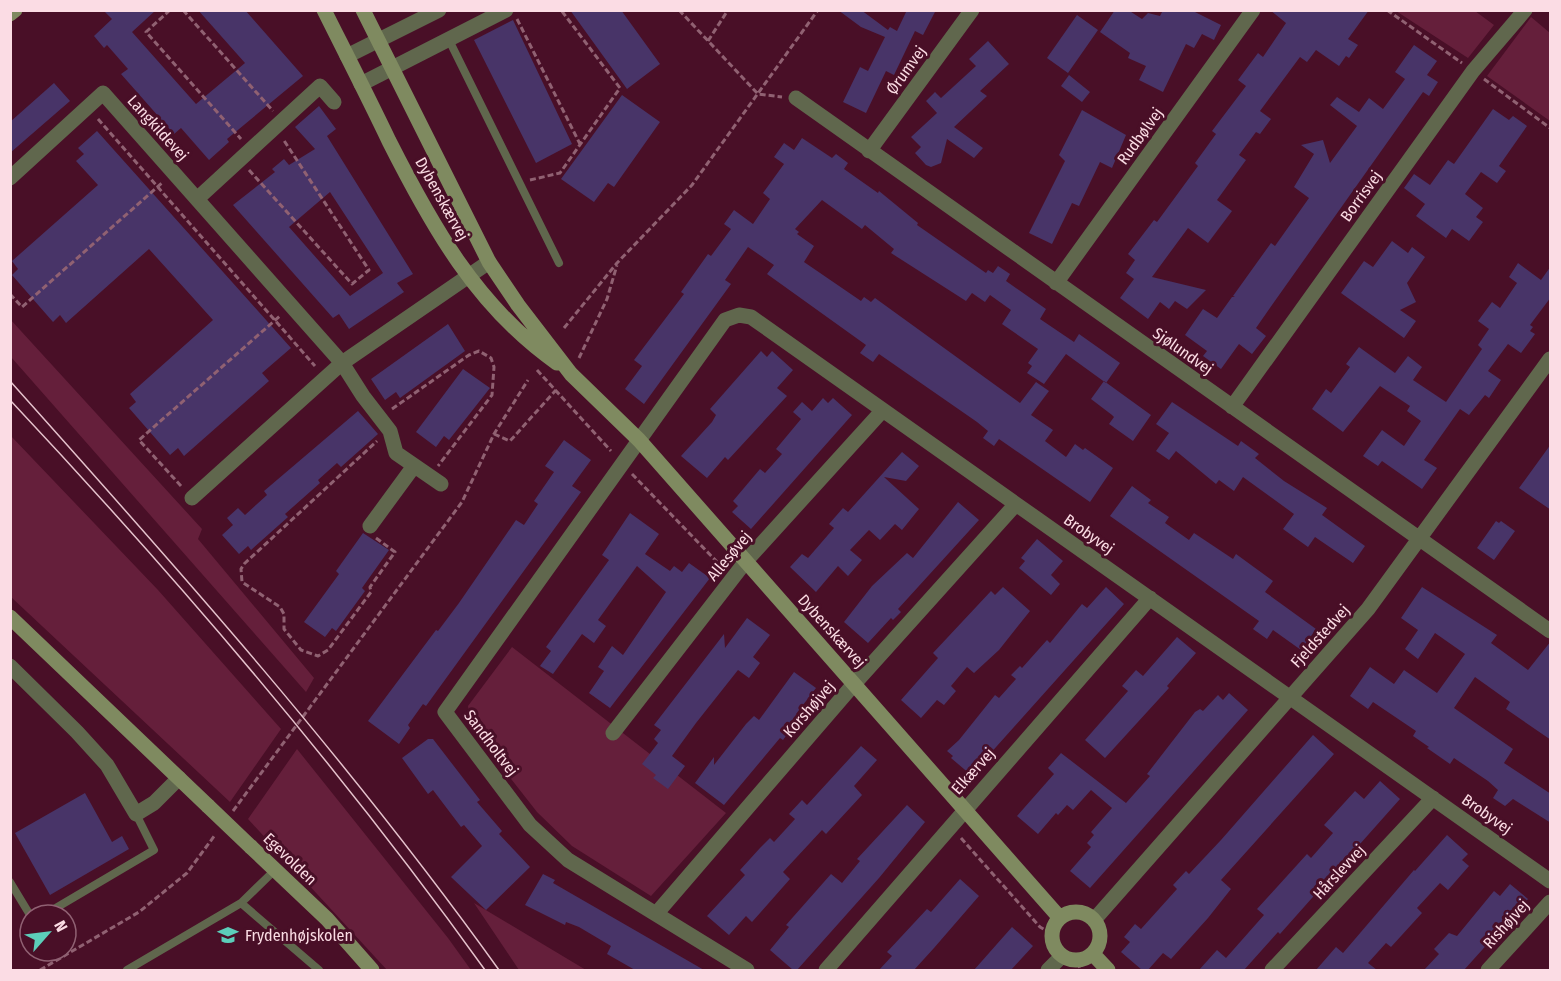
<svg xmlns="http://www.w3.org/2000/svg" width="1561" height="981" viewBox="0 0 1561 981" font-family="'Fira Sans Condensed',sans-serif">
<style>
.green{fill:#651f3b}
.building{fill:#483468;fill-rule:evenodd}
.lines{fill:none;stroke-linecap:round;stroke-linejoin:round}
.path{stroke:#906172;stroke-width:3;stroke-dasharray:6 3;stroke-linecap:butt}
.lane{stroke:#60674d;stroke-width:8}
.street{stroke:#60674d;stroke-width:15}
.secondary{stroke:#7f8a60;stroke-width:15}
.tram{stroke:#e5c2cc;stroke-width:1.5}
.secondary-bridge{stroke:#7f8a60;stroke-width:15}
.labels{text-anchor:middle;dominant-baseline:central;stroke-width:6;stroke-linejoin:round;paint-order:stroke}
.street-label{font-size:16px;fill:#fbdce4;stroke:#490f27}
.poi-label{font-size:16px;fill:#fbdce4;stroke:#490f27;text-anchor:start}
</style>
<rect width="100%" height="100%" fill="#490f27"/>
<path class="green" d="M1396,11H1475L1494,25L1468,58Z
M1531,17L1550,33V121L1487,76Z
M10,319L202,529L198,539L314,678L306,692L11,357Z
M10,435L158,590L281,729L230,802L11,597Z
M512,647L726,813L651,896L572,846L537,812L472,729L468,706Z
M297,749L448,938L471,970H387L248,819Z
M474,903L586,970H519Z"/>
<path class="building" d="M103,10H156L132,32L196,104L245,63L198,10H245L303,76L227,139L229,142L209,160L181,128L174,134L121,74L128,69L107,45L104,48L94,36L112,19Z
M570,10H621L660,64L627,89Z
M838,10H861L888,30L890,27L897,31L907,10H936L923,35L915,31L894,75L886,71L866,113L843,102L860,67L868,71L885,37L861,27Z
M1115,10H1128L1142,19L1148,13L1160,16L1163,10H1191L1221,25L1214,40L1202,34L1194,48L1186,44L1163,92L1139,80L1146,66L1128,58L1130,53L1100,32Z
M1270,10H1369L1348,39L1358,45L1349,58L1346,56L1339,66L1316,50L1307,62L1300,57L1260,111L1271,119L1260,134L1256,132L1239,155L1246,160L1217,200L1232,211L1208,243L1188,228L1152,277L1206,290L1187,309L1175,301L1169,309L1160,302L1148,319L1120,298L1134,279L1126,273L1135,260L1128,254L1154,220L1157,222L1198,166L1195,163L1216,134L1212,131L1246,86L1238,80L1258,53L1263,57L1286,23Z
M1077,15L1098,30L1068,73L1047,58Z
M513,20L572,144L536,163L474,40Z
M988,41L1009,64L980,91L987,96L954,127L983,148L974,158L947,139L941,163L931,167L926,165L915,153L921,147L911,137L937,113L926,101L935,92L941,98L976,66L969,59Z
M1414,45L1437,61L1427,75L1438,82L1429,96L1423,92L1272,305L1256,328L1266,336L1252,354L1239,344L1221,369L1203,356L1207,351L1185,335L1203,309L1217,318L1232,297H1235L1233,296L1271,243L1275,246L1309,198L1294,187L1314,154L1301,145L1323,140L1330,163L1357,126L1330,105L1337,97L1359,112L1369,98L1383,109L1405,79L1395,72Z
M1069,75L1090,92L1082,102L1061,86Z
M54,83L70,101L10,153V122Z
M622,95L660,122L614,187L608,183L594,202L561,179Z
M319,106L336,129L327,136L413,274L397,283L404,292L349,329L339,314L333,318L233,205L275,172L272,169L284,159L289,165L315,149L295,127ZM330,192L383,273L350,296L289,227Z
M1493,109L1509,120L1513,116L1527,126L1499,166L1506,171L1497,183L1481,172L1465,194L1483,208L1476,217L1483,222L1469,241L1452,229L1446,238L1416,216L1425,204L1404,188L1414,174L1430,185L1448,160L1454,164Z
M1082,110L1126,135L1112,168L1100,162L1079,206L1072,203L1052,244L1029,233L1065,161L1059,155Z
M97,131L291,348L262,373L269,381L184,456L178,448L170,455L129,408L136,402L130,394L213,320L149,249L66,323L60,315L53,322L12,275L18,269L12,261L98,185L76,161L84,154L78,148Z
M802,138L832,158L836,154L848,163L844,169L878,193L879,191L918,223L917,225L986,273L988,270L993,273L998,266L1010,274L1006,281L1046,309L1040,319L1074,342L1079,334L1120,363L1106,383L1066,354L1044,384L1027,373L1032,366L1028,363L1038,349L1002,324L1011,310L990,295L985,302L972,293L966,301L891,253L894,249L865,225L862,229L822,200L795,229L799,232L797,234L814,246L804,262L861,301L864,297L871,302L875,298L1020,403L1036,382L1049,391L1031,415L1053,430L1045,441L1066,457L1075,444L1083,450L1085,448L1113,468L1090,502L999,439L994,446L983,438L988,431L977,422L879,354L873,362L860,353L866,345L767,274L774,265L748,247L725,280L731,284L644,404L625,389L642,366L634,360L684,294L681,292L708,254L711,256L731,229L724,224L734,210L753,224L770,199L763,193L784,164L774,157L784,143L794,150Z
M1392,241L1408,253L1412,247L1425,257L1407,283L1416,302L1400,310L1416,321L1404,338L1341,293L1364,261L1373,267Z
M1518,263L1541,280L1551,266V297L1530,325L1533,327L1530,331L1535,334L1521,353L1508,344L1488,371L1501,380L1489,398L1485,395L1469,415L1460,409L1424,460L1437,468L1422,489L1382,461L1378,466L1363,456L1382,430L1404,446L1421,421L1407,411L1410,406L1380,386L1343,432L1312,409L1326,389L1331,393L1350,367L1346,364L1359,347L1395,373L1408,356L1422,367L1413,380L1446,402L1482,349L1478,345L1489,329L1478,321L1492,302L1500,308L1517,283L1509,277Z
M448,324L465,351L400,398L396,392L385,400L371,379Z
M761,351L767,357L772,351L793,370L777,388L787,396L728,460L725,457L707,478L681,456L712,422L716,415L710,409Z
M463,369L490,388L449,440L444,436L436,447L416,432Z
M1104,381L1151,415L1133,441L1109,424L1114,417L1112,415L1091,399Z
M823,398L828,403L833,398L852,415L751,529L732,512L738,506L733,501L760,469L765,473L782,454L776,449L801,419L793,412L802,402L812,411Z
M1172,402L1238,446L1241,441L1259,454L1255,458L1284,481L1327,508L1322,515L1365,546L1353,563L1315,537L1308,547L1283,529L1294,514L1243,477L1234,491L1219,480L1216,484L1176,451L1169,460L1156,451L1169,433L1156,424Z
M358,411L378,434L341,467L337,463L318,480L320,483L285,514L288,517L251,550L248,546L239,554L222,535L233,525L227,518L238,508L245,515L267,495L264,491Z
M564,440L591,460L572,486L581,492L426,706L423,704L408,725L410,728L399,744L368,721L436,630L438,631L459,603L516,520L524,525L538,504L534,501L554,472L545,466Z
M1551,444V510L1519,488Z
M902,452L919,466L906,481L884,477L919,509L902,530L895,524L880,540L869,530L850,550L862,560L848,576L838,566L816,592L790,567L802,554L808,558L834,528L829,524L843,508L848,512Z
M1132,486L1151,500L1148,503L1169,517L1165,523L1189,540L1194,533L1233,559L1236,554L1273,581L1265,592L1316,629L1301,650L1273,630L1267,639L1253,629L1259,621L1110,516Z
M958,502L979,520L898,609L901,612L893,620L891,618L868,643L844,622L872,586L907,553L913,558Z
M630,513L659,534L645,554L670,571L674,566L682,572L689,563L710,578L610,708L589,693L604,671L598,667L612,646L623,655L666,592L637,566L598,620L606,626L594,643L582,634L553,674L540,666L551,651L546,647L609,560L602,555Z
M1496,521L1499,523L1501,521L1515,531L1494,560L1477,548Z
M363,533L389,550L362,588L365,591L349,613L336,631L332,628L325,637L304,622L339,574L336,571Z
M1037,539L1063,561L1051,575L1060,584L1051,595L1019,568L1025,561L1021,558Z
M1003,587L1030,611L999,650L974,673L967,667L951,686L956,691L944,705L937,700L921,718L901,700L938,658L933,653L991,591L995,595Z
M1106,587L1124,604L971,775L951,758L953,756L947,751L959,740L995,695L999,698L1016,679L1011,675L1020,666L1022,668L1047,640L1050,643L1082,604L1087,608Z
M1422,587L1497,635L1491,643L1528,670L1551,641V740L1506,709L1510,702L1475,677L1454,708L1513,749L1504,763L1551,794V823L1513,799L1505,806L1493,798L1498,790L1488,781L1454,758L1450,764L1427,748L1429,747L1413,736L1416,731L1373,702L1368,709L1350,696L1370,667L1394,684L1404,670L1437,693L1465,654L1435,633L1418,659L1405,649L1418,630L1401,618Z
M747,618L770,635L753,657L760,663L749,678L738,670L696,723L672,756L685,766L668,789L653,778L656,775L642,764L658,743L654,739L661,730L654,725L724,634L725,648Z
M1177,637L1196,653L1167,686L1169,688L1105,758L1085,740L1128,691L1122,686L1136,670L1143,676Z
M794,672L816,688L796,714L800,717L783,740L780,738L724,805L695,783L714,757V765L746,724L754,716L759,720Z
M1229,693L1248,710L1090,888L1070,871L1091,847L1087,843L1094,835L1091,832L1112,808L1091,790L1073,810L1067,805L1058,815L1056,813L1038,834L1017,816L1054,774L1048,768L1061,753L1126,803L1150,776L1147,774L1195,712L1200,709L1203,711L1218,695L1223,700Z
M1313,735L1334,754L1221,880L1231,889L1208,918L1171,959L1163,953L1148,970H1142L1121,952L1130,942L1124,937L1135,924L1141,929L1177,889L1173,885L1186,871L1189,874L1221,840Z
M428,739H433L480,800L477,802L502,831L499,834L530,867L486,910L451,877L482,846L464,825L461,827L433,790L428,794L402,758Z
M861,746L877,760L854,786L862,795L826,834L822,830L783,872L790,879L752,922L746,916L729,935L707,916L745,875L740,870L760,848L770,838L774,842L795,819L789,814L802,800L807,805Z
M1380,781L1400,799L1280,934L1278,932L1244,970H1199L1217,950L1226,958L1264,915L1257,909L1307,854L1311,858L1333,833L1324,825L1355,791L1364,799Z
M85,793L112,842L122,836L129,849L50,895L15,833Z
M907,805L925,822L879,878L797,970H793L770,950L789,927L786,925L831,874L842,883L860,861L857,859Z
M1447,835L1468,854L1462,860L1469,866L1448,890L1440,883L1417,908L1422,913L1391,947L1386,943L1368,963L1377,970H1316L1336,947L1343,953L1414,870L1415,871Z
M543,874L555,880L553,883L704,970H635L607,954L611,946L579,927L566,922L565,925L525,905Z
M960,879L979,896L934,948L914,970H879L892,956L887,952L927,909L931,912Z
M1510,884L1528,899L1464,970H1424L1439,954L1434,949L1449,933L1457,936L1494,891L1500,896Z
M1012,927L1033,946L1011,970H974Z"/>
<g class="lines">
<path class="path" d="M170,10L146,32L241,139
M183,10L273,111
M679,10L758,94L782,97
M1387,10L1462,63
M517,19L580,144
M708,41L728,10
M1484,79L1550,128
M98,119L315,366
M249,170L352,284L369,270L283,139
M530,180L560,173L620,88L561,10
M10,294L22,307L163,182
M564,328L617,263L692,185L818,10
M579,358L607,299L617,265
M537,370L611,451
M392,409L469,355L479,351L491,358L494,367L492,395L438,466
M494,434L510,441L556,390
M632,474L721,566
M181,486L139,440L281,315
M376,538L395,552L370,587L371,592L328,650L318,656L301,650L284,629V614L280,607L242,582L241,569L244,564L377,441
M233,811L462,502L494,434L528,380
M961,838L1040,927L1052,934
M1078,962L1080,970
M40,970L139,912L187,873L215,835"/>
<path class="lane" d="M449,40L559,263
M10,882L30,915
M241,903L275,870
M44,915L154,850L136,814
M127,970L241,903L319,970"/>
<path class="street" d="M347,56L439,10
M361,84L506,10
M796,98L1550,631
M869,151L972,10
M10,178L103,93L342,363L489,262
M197,199L320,86L334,102
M1056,283L1253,10
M1232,407L1473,71L1525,10
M192,498L342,363L363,396L390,431L396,453L441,484
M370,526L414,466
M10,666L77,732L107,765L136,814L154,803L179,778
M613,733L746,561L883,410
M656,914L854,684L1016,504
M1094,920L1368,609L1550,359
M747,970L568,860L530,825L445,712L725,320L739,315L751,317L1550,881
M826,970L1150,598
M1048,970L1062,956
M1272,970L1433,798
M1488,970L1550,902"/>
<path class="secondary" d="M324,10C346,54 368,97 389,141C432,226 477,307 557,363
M363,10L489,262L518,305L571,374L639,440L1060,918
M10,14L15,10
M10,617L208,806
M251,847L327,919L372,970
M1052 936a24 24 0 1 1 48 0a24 24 0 1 1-48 0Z
M1093,954L1108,970"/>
<path class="tram" d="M10,381C181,572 350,762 499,970
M10,400C180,581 341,769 485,970"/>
<path class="secondary-bridge" d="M208,806L251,847"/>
</g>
<defs>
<g id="school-bare" transform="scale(1.62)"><path d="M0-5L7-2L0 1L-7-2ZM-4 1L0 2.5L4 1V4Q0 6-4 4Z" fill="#5cceba" stroke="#490f27" stroke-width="2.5" paint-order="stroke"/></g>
</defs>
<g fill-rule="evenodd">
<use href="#school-bare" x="228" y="935"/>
</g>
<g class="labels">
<g class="street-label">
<text transform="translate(906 70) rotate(-54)">Ørumvej</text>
<text transform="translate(158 128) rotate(48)">Langkildevej</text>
<text transform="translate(1140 136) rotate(-54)">Rudbølvej</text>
<text transform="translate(1361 196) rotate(-54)">Borrisvej</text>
<text transform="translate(442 199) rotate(61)">Dybenskærvej</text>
<text transform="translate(1183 351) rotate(35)">Sjølundvej</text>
<text transform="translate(1089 534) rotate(35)">Brobyvej</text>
<text transform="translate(729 556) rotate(-50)">Allesøvej</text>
<text transform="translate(832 631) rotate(48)">Dybenskærvej</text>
<text transform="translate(1320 636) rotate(-48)">Fjeldstedvej</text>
<text transform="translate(809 709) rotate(-49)">Korshøjvej</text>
<text transform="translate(491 743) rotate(53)">Sandholtvej</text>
<text transform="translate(973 771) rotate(-48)">Elkærvej</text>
<text transform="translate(1487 814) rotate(35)">Brobyvej</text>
<text transform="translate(290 859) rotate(44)">Egevolden</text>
<text transform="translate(1339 872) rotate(-47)">Hårslevvej</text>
<text transform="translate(1506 924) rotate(-48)">Rishøjvej</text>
</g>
<g class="poi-label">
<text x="245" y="935">Frydenhøjskolen</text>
</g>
</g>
<rect width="1561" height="981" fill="none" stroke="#fbdce4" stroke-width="24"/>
<g transform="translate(48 933) rotate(62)"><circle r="28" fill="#490f27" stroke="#906173" stroke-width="1.5"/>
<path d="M0-4.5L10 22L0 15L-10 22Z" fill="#5cceba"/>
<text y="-9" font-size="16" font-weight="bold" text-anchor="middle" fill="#fbdce4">N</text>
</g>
</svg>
